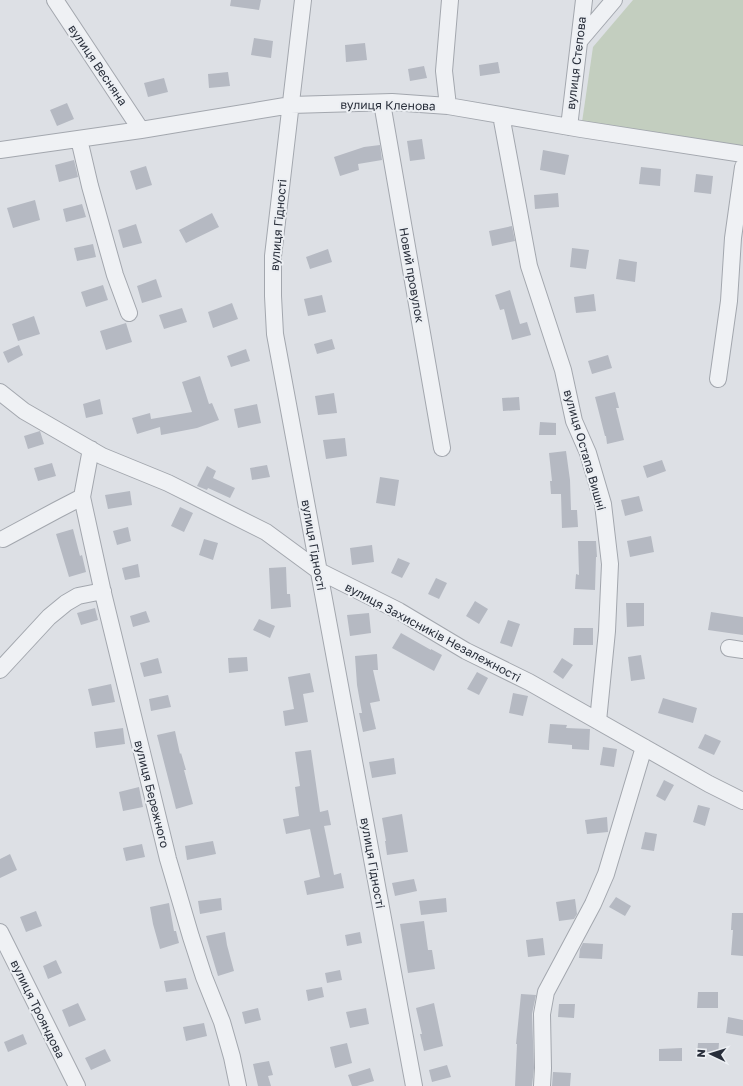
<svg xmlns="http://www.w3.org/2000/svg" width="743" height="1086" viewBox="0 0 743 1086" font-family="'Golos Text',sans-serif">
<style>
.green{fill:#c3cebf}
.building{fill:#b5b9c2}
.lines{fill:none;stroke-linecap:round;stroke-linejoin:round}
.minor-casing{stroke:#a3a7ae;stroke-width:18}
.minor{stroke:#eff1f4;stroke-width:16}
.labels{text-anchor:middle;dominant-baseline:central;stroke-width:4;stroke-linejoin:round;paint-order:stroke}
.street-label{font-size:12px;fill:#282e3a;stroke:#eceff3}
</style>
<rect width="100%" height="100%" fill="#dde0e5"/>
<path class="green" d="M633,0H743V154L581,129L593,47Z"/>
<path class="building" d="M231,0H261L259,10L230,6Z
M254,38L273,41L271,58L251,55Z
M365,43L367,60L346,62L345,45Z
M498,62L500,73L480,76L479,65Z
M424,66L427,78L410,81L408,69Z
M228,72L230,86L209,88L208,74Z
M164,78L168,92L148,97L144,83Z
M67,103L74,119L57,126L50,110Z
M422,139L425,159L410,161L407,141Z
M380,145L382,160L358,164L359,170L340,176L334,157L364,147Z
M543,150L569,155L565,175L540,170Z
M74,160L78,177L59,182L55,165Z
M146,166L152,185L136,190L130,171Z
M641,167L661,169L660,186L639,184Z
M696,174L713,176L711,194L694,192Z
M558,193L559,207L535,209L534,195Z
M35,200L40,220L13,228L7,208Z
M82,204L86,217L66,222L63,209Z
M212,213L219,227L186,243L179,230Z
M136,224L142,243L123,248L118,230Z
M512,226L515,241L492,246L489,231Z
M93,244L96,257L77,261L74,248Z
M572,248L589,250L586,269L570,267Z
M328,249L332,262L310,269L306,257Z
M619,259L637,262L635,282L616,279Z
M156,279L162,297L142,303L137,286Z
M103,285L108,300L86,307L81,292Z
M510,290L520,324L527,322L531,335L512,340L504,309L500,310L495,295Z
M594,294L596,311L576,313L574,297Z
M322,295L326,312L308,316L304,299Z
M232,303L238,319L213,328L208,312Z
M182,308L187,322L164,329L159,315Z
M34,316L40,334L18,341L12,324Z
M126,323L132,342L106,350L100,331Z
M332,339L335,349L317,354L314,344Z
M19,345L23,355L8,363L3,352Z
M246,349L250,361L231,367L227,356Z
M608,355L612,368L592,374L588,361Z
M200,376L209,404L212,403L219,420L197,428L161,435L160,427L137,434L132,418L150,413L151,419L192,412L182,382Z
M615,392L619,408H616L624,440L607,444L606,436H605L595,397Z
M334,393L337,413L318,415L315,396Z
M519,397L520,410L503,411L502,398Z
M100,399L103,414L86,418L83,404Z
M257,404L261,423L238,428L234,409Z
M540,422L556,423V435H539Z
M40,431L44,444L28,449L24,436Z
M345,438L347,456L326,459L323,440Z
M566,451L570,480L571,510H577L578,527L562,528L561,494H551L550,481H552L549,453Z
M662,460L666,471L647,478L643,466Z
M52,463L56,476L38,481L34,468Z
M267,465L270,477L252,480L250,468Z
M207,466L216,471L213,478L235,488L230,498L208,488L207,490L197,486Z
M380,477L399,480L395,506L376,503Z
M130,491L132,505L108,509L105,495Z
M639,496L643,511L625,516L621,500Z
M180,507L193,513L184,532L171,526Z
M128,527L131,541L117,545L113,531Z
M73,529L80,556L82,555L86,572L69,577L56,534Z
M651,536L654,552L630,557L627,541Z
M204,539L218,543L213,560L199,555Z
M578,541H596L597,557H596L595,590L575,589L576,574L579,575Z
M372,545L374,562L352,565L350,548Z
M398,558L410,563L402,578L391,573Z
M138,564L140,577L125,580L122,568Z
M286,567L287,594H290L291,607L271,609L269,568Z
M436,578L447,583L439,599L428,594Z
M475,601L488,609L479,624L466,616Z
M626,603H644V626L627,627Z
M95,608L98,620L81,625L77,613Z
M146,611L150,622L133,627L130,616Z
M711,612L743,617V635L708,630Z
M369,613L371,633L350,636L347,615Z
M259,619L275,626L270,638L253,630Z
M508,620L520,624L512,647L500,643Z
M574,628H593V645H573Z
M401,633L431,650V649L442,655L434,671L392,648Z
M377,654L378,670H373L380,701L370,703L376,729L363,732L359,713H362L357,685L355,656Z
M641,655L645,679L631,681L628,657Z
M247,657L248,671L229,673L228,658Z
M158,658L162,673L144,677L140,663Z
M562,658L573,665L563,679L553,672Z
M477,672L488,678L479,695L467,689Z
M310,673L314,692L303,694L308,722L285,726L283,711L294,709L288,677Z
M111,684L115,702L92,706L88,689Z
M513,693L528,696L523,716L509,713Z
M168,695L171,707L151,711L149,699Z
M663,698L697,708L693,723L658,713Z
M550,724L567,725L566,728L590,729L589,750L572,749V745L548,743Z
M123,728L125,744L96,748L94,732Z
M175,731L180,754L181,753L186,770H184L193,804L176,809L157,735Z
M705,734L721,741L714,755L698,748Z
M603,747L617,749L614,767L600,765Z
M311,750L320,812L328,810L331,825L324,826L334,875L341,873L344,888L307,895L304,881L320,877L310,829L286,834L283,819L299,816L295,787L300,786L295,752Z
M394,758L396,774L372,778L369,762Z
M664,780L674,785L665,801L656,796Z
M139,787L143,807L123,811L119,792Z
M698,805L710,808L705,826L693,822Z
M402,814L408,852L387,855L385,841H386L382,818Z
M607,817L608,832L587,834L585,820Z
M645,832L657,834L654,851L641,849Z
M213,841L216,854L187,860L185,846Z
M142,844L145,857L126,861L123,848Z
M10,854L17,870L0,878V859Z
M414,879L417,891L395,896L392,883Z
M616,897L631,906L625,916L609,907Z
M221,898L222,910L200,914L198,901Z
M446,898L447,912L421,915L419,901Z
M575,899L577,914L574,919L559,921L556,902Z
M169,903L174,931H176L179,943L160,949L153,924L150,907Z
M36,911L42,926L26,932L20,917Z
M732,913H743V956L731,955L733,930H731Z
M424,921L428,950H432L435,969L408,973L400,924Z
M225,932L227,945L234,971L218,976L206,936Z
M360,932L362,943L347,946L345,935Z
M543,938L545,955L528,957L526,940Z
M583,943L603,944L602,959L579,958L580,949Z
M56,960L62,973L48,979L43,966Z
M340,970L342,980L327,983L325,973Z
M186,978L188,989L166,992L164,981Z
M322,987L324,997L308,1001L306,990Z
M698,992H718V1008H697Z
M521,994L536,995L532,1014L534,1068L532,1086H515L517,1044H516Z
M78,1003L86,1020L69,1027L62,1010Z
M434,1003L443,1046L424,1051L420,1034H422L416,1008Z
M559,1004H575L574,1018L558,1017Z
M258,1008L261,1020L245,1024L242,1012Z
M366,1008L369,1024L350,1028L346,1012Z
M728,1017L743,1020V1036L726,1033Z
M204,1023L207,1036L186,1041L183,1027Z
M23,1034L27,1044L8,1052L4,1042Z
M347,1043L352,1063L335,1068L330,1047Z
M698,1043H719L718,1055L697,1054Z
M682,1048V1061H659V1049Z
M105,1049L111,1061L91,1070L85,1058Z
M269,1061L273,1075L268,1076L271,1086H258L253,1064Z
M447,1065L451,1077L432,1082L429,1070Z
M370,1068L374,1081L357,1086H352L348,1075Z
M553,1072L571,1073L570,1086H552Z"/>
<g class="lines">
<g class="minor-casing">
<path id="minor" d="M55,0L141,130
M303,0L273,256V296L275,334L414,1086
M580,40L614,0
M382,103L442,448
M448,106L444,71L450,0
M501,115L529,266L563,370L574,421L588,453L603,504L610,564L607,631L598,721
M569,127L584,0
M79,139L90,186L115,275L129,313
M0,150L141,130L291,105L392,102L448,106L581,129L743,154
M718,379L729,301L733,238L743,167
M0,392L24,411L102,456L168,483L266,532L319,571L399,611L466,651L529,682L709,784L743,801
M91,449L82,497L103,593L168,859L191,937L204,977L222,1022L232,1057L238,1086
M3,539L57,510L82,497
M729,648L743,650
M0,670L49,617L66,603L78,596L103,591
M0,932L77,1086
M542,1086L543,1068L542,1014L546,992L593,904L606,874L644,747"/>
</g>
<use href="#minor" class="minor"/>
</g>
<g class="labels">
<g class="street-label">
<text transform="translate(576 63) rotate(-83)">вулиця Степова</text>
<text transform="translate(98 65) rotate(56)">вулиця Весняна</text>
<text transform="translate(388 105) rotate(1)">вулиця Кленова</text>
<text transform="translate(278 225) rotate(-85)">вулиця Гідності</text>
<text transform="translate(412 275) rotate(80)">Новий провулок</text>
<text transform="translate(585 450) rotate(74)">вулиця Остапа Вишні</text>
<text transform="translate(314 545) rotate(80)">вулиця Гідності</text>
<text transform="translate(433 632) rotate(28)">вулиця Захисників Незалежності</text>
<text transform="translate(152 794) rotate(76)">вулиця Бережного</text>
<text transform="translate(373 863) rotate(80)">вулиця Гідності</text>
<text transform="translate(38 1009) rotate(64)">вулиця Трояндова</text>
</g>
</g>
<g transform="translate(711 1054) rotate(274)" stroke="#eceff3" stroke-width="3" paint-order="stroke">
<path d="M0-3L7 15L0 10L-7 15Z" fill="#282e3a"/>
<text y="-6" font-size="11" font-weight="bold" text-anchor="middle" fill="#282e3a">N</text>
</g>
</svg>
